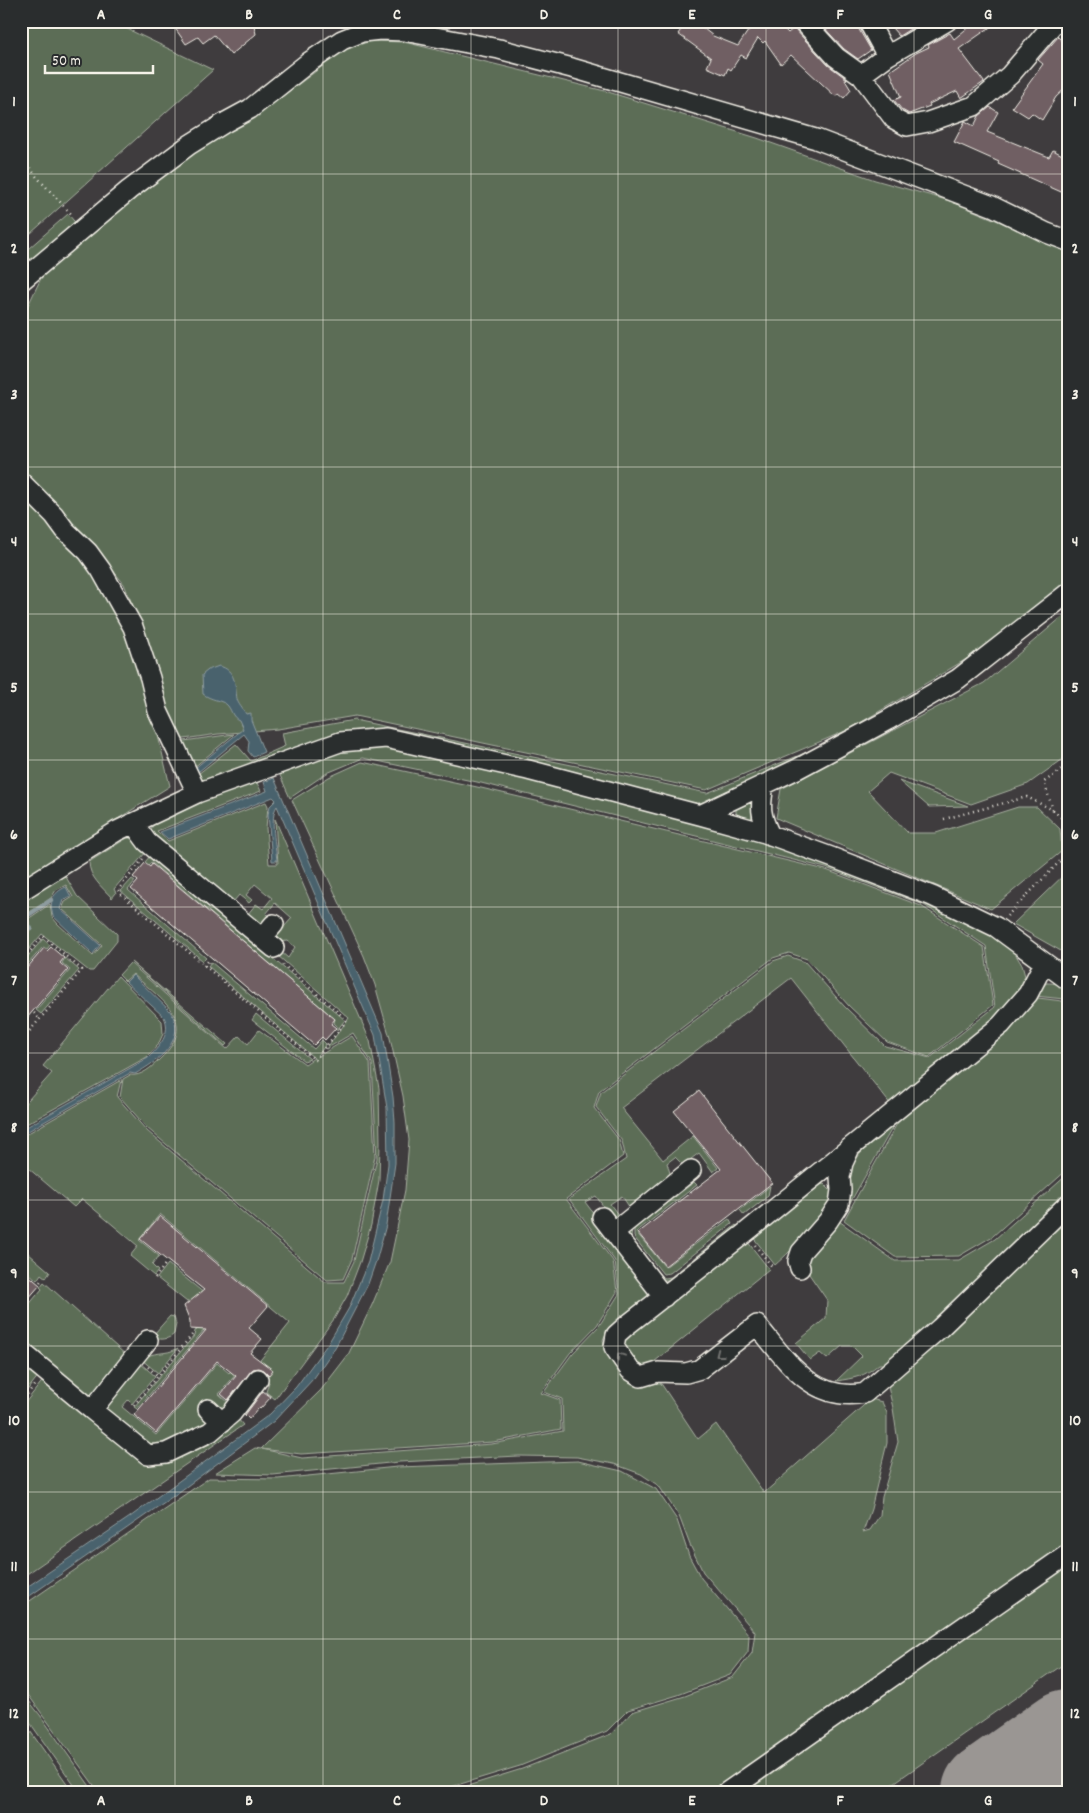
<svg xmlns="http://www.w3.org/2000/svg" width="1089" height="1813" viewBox="0 0 1089 1813" font-family="Dekko,sans-serif">
<style>
.green{fill:#5b6d57;stroke:#a8afa0}
.water{fill:#49626d;stroke:#8d9b9e}
.lines{fill:none;stroke-linecap:round;stroke-linejoin:round}
.stream{stroke:#8d9b9e;stroke-width:4.5}
.taxiway{stroke:#9a9693;stroke-width:39}
.runway{stroke:#9a9693;stroke-width:98}
.building{fill:#705e64;stroke:#f4f1e8}
.minor-casing{stroke:#f4f1e8;stroke-width:22}
.path{stroke:#f4f1e8;stroke-width:2.5;stroke-dasharray:1 4;stroke-linecap:butt}
.minor{stroke:#2a2d2e;stroke-width:19}
.oneway{stroke:#71726f}
.grid{fill:none;stroke:#f4f1e8;stroke-width:1;stroke-opacity:0.55}
.neatline{fill:none;stroke:#f4f1e8;stroke-width:2}
.grid-label{font-size:16px;text-anchor:middle;font-weight:bold;fill:#f4f1e8}
</style>
<rect width="100%" height="100%" fill="#3f3c3e"/>
<filter id="ink" filterUnits="userSpaceOnUse"><feTurbulence type="fractalNoise" baseFrequency=".02" numOctaves="2"/><feDisplacementMap in="SourceGraphic" scale="10" xChannelSelector="R" yChannelSelector="G"/><feConvolveMatrix kernelMatrix="1 2 1 2 8 2 1 2 1" color-interpolation-filters="sRGB"/></filter>
<g filter="url(#ink)">
<path class="green" d="M21,21H119V25L213,70L21,242Z
M371,41L404,42L605,91L757,138L875,180L950,201L1068,250V582L978,652L850,729L706,790L355,716L278,729L218,734L177,740L165,710L154,658L124,584L88,539L21,467V320L44,272L116,213L207,144L258,115L345,49Z
M68,214L79,227L21,278V255Z
M21,488L85,558L125,626L144,677L170,786L21,880Z
M1068,612V760L1066,757L1028,784L971,804L889,773L868,791L908,833H936L1018,807H1037L1060,829L1062,851L991,909L776,818L781,789L984,683Z
M977,655L964,669L857,733L716,800L698,803L685,802L402,733L204,784L199,782L177,742L234,734L193,768L198,774L236,744L251,761L285,746L282,733L354,720L707,793L800,755L852,731Z
M389,747L438,756L736,832L840,868L931,904L992,936L1014,952L1022,965L1025,976L1021,988L1012,1002L994,1020L891,1105L791,978L621,1108L663,1160L693,1136L718,1168L713,1172L699,1153L683,1165L675,1157L667,1163L670,1173L668,1178L630,1208L622,1196L610,1204L619,1216L613,1220L596,1196L585,1202L647,1284L650,1292L648,1298L608,1328L603,1340L606,1352L615,1367L629,1382L645,1385L660,1382L698,1439L716,1424L764,1493L871,1399L882,1402L887,1413V1443L871,1509L863,1532L870,1530L880,1515L882,1497L898,1442L893,1408L888,1387L1068,1216V1547L717,1792H448L522,1769L611,1734L632,1712L685,1696L733,1677L752,1653L755,1632L703,1572L690,1545L679,1516L659,1486L641,1474L614,1464L577,1457L519,1456L399,1462L273,1475L215,1473L255,1448L261,1449L321,1390L348,1355L372,1305L390,1262L405,1190L409,1140L403,1096L390,1038L375,985L364,956L292,800L329,777L362,762L477,787L826,870L921,906L984,947L993,1005L929,1057L887,1042L849,1006L807,959L789,953L773,958L599,1091L594,1108L619,1140L623,1156L566,1199L613,1261L617,1292L597,1325L570,1353L541,1393L560,1400L561,1429L493,1442L301,1454L262,1449L302,1458L492,1444L563,1431L562,1399L544,1392L572,1354L599,1326L619,1294L615,1261L569,1199L626,1159L622,1141L596,1107L601,1092L773,961L788,956L805,962L844,1006L885,1046L930,1058L995,1007L986,946L924,905L826,868L477,782L363,758L327,773L290,798L279,773L317,758L356,748Z
M256,781L261,791L157,831L168,841L266,802L268,806L266,828L269,864H278L275,819L370,1041L379,1088L380,1143L379,1180L371,1225L360,1262L347,1296L334,1319L275,1399L266,1392L269,1382L253,1369L290,1323L160,1214L139,1240L159,1256L152,1265L158,1271L154,1276L130,1256L138,1246L82,1199L74,1207L21,1162V1139L23,1136L121,1080L117,1097L147,1131L325,1282H344L354,1261L377,1158L372,1063L353,1033L326,1049L349,1018L277,955L280,951L288,958L295,947L288,941L275,942L273,936L279,925L283,928L292,918L275,903L266,914L270,918L262,924L257,923L247,915L256,904L263,909L272,898L255,884L246,895L252,900L249,903L239,895L233,902L153,835L151,830L153,824L200,801Z
M899,781L968,806L929,807Z
M749,802L754,807L751,821L741,817L736,813V806Z
M127,838H134L147,851L114,889L116,893L112,898C102,887 89,877 89,862Z
M151,855L345,1020L337,1030V1026L334,1023L335,1019L151,862L149,865L145,862Z
M1068,871V955L1013,924Z
M63,875L66,877L77,896L117,934V941L93,971H89L42,934L23,956L21,954V923L24,921L29,932L33,930L28,919L50,904L52,917L58,924L93,956L102,945L62,909L65,902L73,897L66,885L56,890L51,898L21,918V901L56,877Z
M132,879L135,881L128,890L206,958L203,961L121,891Z
M43,939L50,945L47,949L43,947L21,972V964Z
M65,958L79,970L41,1014L36,1010L70,970L62,963Z
M131,962L227,1044L225,1046Z
M211,962L314,1049L322,1040L326,1044L317,1057L352,1036L370,1063L375,1156L352,1259L343,1279L327,1280L147,1128L120,1097L123,1079L130,1075C141,1077 152,1067 160,1059C200,1021 162,1001 133,974L125,981L119,975L130,963L227,1049L239,1036L248,1044L259,1030L305,1064L314,1058L208,966Z
M118,976L162,1021L163,1034L158,1045L147,1057L21,1127V1108L52,1073L43,1066Z
M1046,983C1055,983 1061,984 1068,991V1004L1064,999L1036,996Z
M1038,998L1062,1001L1068,1008V1169L993,1236L959,1256L895,1257L844,1220L899,1120Z
M256,1014L310,1059L304,1061L252,1020Z
M895,1123L846,1210C847,1199 847,1186 850,1175C854,1152 878,1137 895,1123Z
M1068,1174V1191L918,1339L886,1364H879C864,1377 855,1378 836,1381L862,1356L852,1346H842L827,1359L820,1353L810,1360L796,1343L826,1318L827,1300L809,1274L807,1260L839,1221L895,1261L959,1260L995,1239Z
M694,1182L697,1185L636,1232L665,1267L729,1219L732,1224L670,1273L663,1274L634,1237V1229Z
M824,1184L831,1191C832,1212 791,1251 775,1265L752,1236L816,1186Z
M770,1186L768,1196L744,1215L740,1210Z
M736,1225L739,1228L671,1280H661L626,1236L627,1226L632,1227L631,1238L661,1276L665,1278L671,1277Z
M747,1241L769,1269L649,1366L641,1368L626,1355L623,1340Z
M21,1247L50,1272L46,1278L41,1274L37,1280L21,1266Z
M168,1264L225,1310L192,1303L189,1301L187,1302L157,1278Z
M44,1282L127,1356L95,1394L91,1396L85,1397L21,1346V1337L26,1331L21,1327V1314L42,1289L40,1287Z
M170,1316L174,1317L176,1324L174,1334C169,1339 161,1341 154,1337V1334Z
M198,1324L205,1329L137,1409L134,1407L194,1336L195,1331L197,1330Z
M178,1348L158,1373L142,1360C152,1350 166,1356 178,1348Z
M239,1361L244,1365L219,1394L230,1404L211,1421L151,1450L107,1411L106,1405L140,1363L155,1376L132,1404L128,1400L122,1407L156,1435L217,1363L229,1373Z
M21,1363L39,1375L21,1398Z
M44,1379L146,1461L237,1418L243,1425L21,1578V1408Z
M578,1461L622,1471L656,1489L677,1520L689,1556L701,1578L749,1635L748,1652L730,1675L678,1695L628,1710L607,1731L520,1766L434,1792H99L21,1685V1607L209,1478L278,1479L397,1467Z
M1068,1558V1661L881,1792H732Z
M21,1691L40,1715L94,1792H79L21,1710Z
M21,1718L73,1792H21Z"/>
<path class="water" d="M219,666C236,670 235,685 237,699C238,704 243,709 246,714L251,713V720L264,752L253,757L248,751L249,741L244,734L198,772L195,768L243,729L239,720C231,717 232,709 226,704C220,700 211,700 203,694L202,675L208,670Z
M274,778L383,1033L393,1097L395,1122V1163L386,1225L377,1258L368,1284L336,1346L314,1378L274,1421L179,1492L21,1602V1591L130,1517L270,1414L296,1387L329,1342L349,1308L368,1262L383,1200L388,1164L387,1108L375,1035L277,806C269,817 276,847 277,861H272L268,814L270,806L276,800L273,797L168,839L160,832L267,791L264,782Z
M66,887L71,897L63,900L60,909L100,945L93,954L53,916C49,902 52,893 66,887Z
M133,975L170,1011C189,1039 157,1062 135,1074L130,1073L21,1135V1130L148,1058C159,1047 172,1033 164,1017L126,982Z"/>
<g class="lines">
<path class="stream" d="M25,918L31,929
M21,920L51,900"/>
<path class="taxiway" d="M1061,1792L1068,1759"/>
<path class="runway" d="M991,1792L1068,1738"/>
</g>
<path class="building" d="M170,21H253L256,34L231,55L214,35L203,43L198,37L186,44Z
M687,21H694L713,36L738,46L748,31L760,21H776L788,33L794,28L828,65L847,79L845,80L851,90L844,98L839,94L835,96L791,55L781,64L765,41L763,43L758,38L746,58L741,55L731,70L728,68L725,75L707,67L711,58L678,34Z
M818,21H854L871,50L858,59L844,49Z
M886,21H923L899,36Z
M976,21H999L959,49L984,82L961,98L957,91L929,104L930,106L909,114L902,110L894,100L901,97L890,71L916,53L929,47L928,45L950,33L954,39Z
M1058,37L1068,46V86L1056,97L1042,120L1032,113L1028,117L1012,107L1043,64L1038,60Z
M990,107L998,112L987,132L1049,157L1053,150L1068,158V195L998,164L999,162L954,142L965,121L974,126L979,116Z
M145,863L150,867L152,864L335,1019L331,1024L336,1028L325,1040L322,1037L314,1045L131,889L138,881L133,877Z
M51,947L64,958L60,963L68,970L21,1025V975L44,948L47,951Z
M699,1091L772,1183L665,1266L638,1233L721,1169L674,1111Z
M160,1216L268,1306L249,1328L262,1339L250,1353L273,1370L269,1375L264,1370L259,1368L253,1369L228,1400L221,1394L236,1376L217,1361L156,1433L134,1415L206,1330L190,1329V1321L184,1306L204,1290L140,1239Z
M21,1269L40,1285L21,1307Z
M263,1391L271,1397L260,1409L259,1408L249,1419L245,1415Z"/>
<g class="lines">
<g class="minor-casing">
<path id="minor" d="M803,21L836,57L861,75L894,119L907,126L928,122L974,106L1010,75L1056,21
M868,21L887,56
M861,75L887,56L947,21
M21,281L129,190L189,145L226,122L250,109L309,62L342,40L362,32L380,30L404,31L499,49L572,68L816,139L992,206L1047,233L1068,241
M21,482L54,515L65,530L88,552L101,570L133,627L150,678L158,711L197,793
M764,785C760,807 760,815 770,835
M700,815L797,769L888,720L958,679L1068,593
M133,823L147,842L274,948
M21,891L117,831L197,793L340,742L386,738L528,770L700,815L765,833L831,857L932,896L996,927L1068,980
M262,938L274,924
M1044,963L1028,994L1001,1025L745,1233L626,1326L616,1335L614,1347L630,1370L641,1377L658,1372L686,1373L700,1369L757,1325C787,1361 812,1403 865,1393L940,1328L1068,1204
M602,1217L664,1297
M614,1232L691,1170
M800,1268L798,1261L801,1252L828,1221L839,1204L841,1190L840,1177L843,1163L849,1150
M21,1351L92,1410L148,1340
M208,1409L222,1422
M92,1410L148,1455L166,1453L210,1432L232,1413L258,1379
M727,1792L1068,1554"/>
</g>
<path class="path" d="M21,28L32,21
M21,156L36,176L73,216
M1053,810L1044,782L1068,765
M944,819L1027,797L1053,810L1068,824
M143,859L118,890L121,894L315,1060L347,1020L280,962
M1007,916L1068,853
M21,962L43,936L82,970L21,1041
M204,966L209,960
M34,1013L40,1019
M755,1245L773,1268
M155,1278L166,1263
M40,1282L43,1278
M148,1367L158,1376
M21,1402L36,1383
M134,1405L192,1335"/>
<use href="#minor" class="minor"/>
</g>
<defs><path id="oneway-chevron" d="M-2-3.5L2.5 0L-2 3.5" fill="none" stroke-width="1.6" stroke-linecap="round" stroke-linejoin="round" transform="scale(1.25)"/></defs>
<g class="oneway">
<use href="#oneway-chevron" transform="translate(719 1354) rotate(142)"/>
<use href="#oneway-chevron" transform="translate(620 1356) rotate(-124)"/>
</g>
</g>
<path class="grid" d="M175,21V1792M323,21V1792M471,21V1792M618,21V1792M766,21V1792M914,21V1792M21,174H1068M21,320H1068M21,467H1068M21,614H1068M21,760H1068M21,907H1068M21,1053H1068M21,1200H1068M21,1346H1068M21,1492H1068M21,1639H1068"/>
<rect width="1089" height="1813" fill="none" stroke="#2a2d2e" stroke-width="55"/>
<path d="M45 65v8h108v-8" fill="none" stroke="#f4f1e8" stroke-width="2.5"/>
<text x="52" y="65" font-size="15" fill="#f4f1e8" stroke="#2a2d2e" stroke-width="4" paint-order="stroke">50 m</text>
<rect x="28" y="28" width="1034" height="1758" class="neatline"/>
<g class="grid-label">
<text x="101" y="19">A</text>
<text x="249" y="19">B</text>
<text x="397" y="19">C</text>
<text x="544" y="19">D</text>
<text x="692" y="19">E</text>
<text x="840" y="19">F</text>
<text x="988" y="19">G</text>
<text x="14" y="106">1</text>
<text x="1075" y="106">1</text>
<text x="14" y="253">2</text>
<text x="1075" y="253">2</text>
<text x="14" y="399">3</text>
<text x="1075" y="399">3</text>
<text x="14" y="546">4</text>
<text x="1075" y="546">4</text>
<text x="14" y="692">5</text>
<text x="1075" y="692">5</text>
<text x="14" y="839">6</text>
<text x="1075" y="839">6</text>
<text x="14" y="985">7</text>
<text x="1075" y="985">7</text>
<text x="14" y="1132">8</text>
<text x="1075" y="1132">8</text>
<text x="14" y="1278">9</text>
<text x="1075" y="1278">9</text>
<text x="14" y="1425">10</text>
<text x="1075" y="1425">10</text>
<text x="14" y="1571">11</text>
<text x="1075" y="1571">11</text>
<text x="14" y="1718">12</text>
<text x="1075" y="1718">12</text>
<text x="101" y="1805">A</text>
<text x="249" y="1805">B</text>
<text x="397" y="1805">C</text>
<text x="544" y="1805">D</text>
<text x="692" y="1805">E</text>
<text x="840" y="1805">F</text>
<text x="988" y="1805">G</text>
</g>
</svg>
